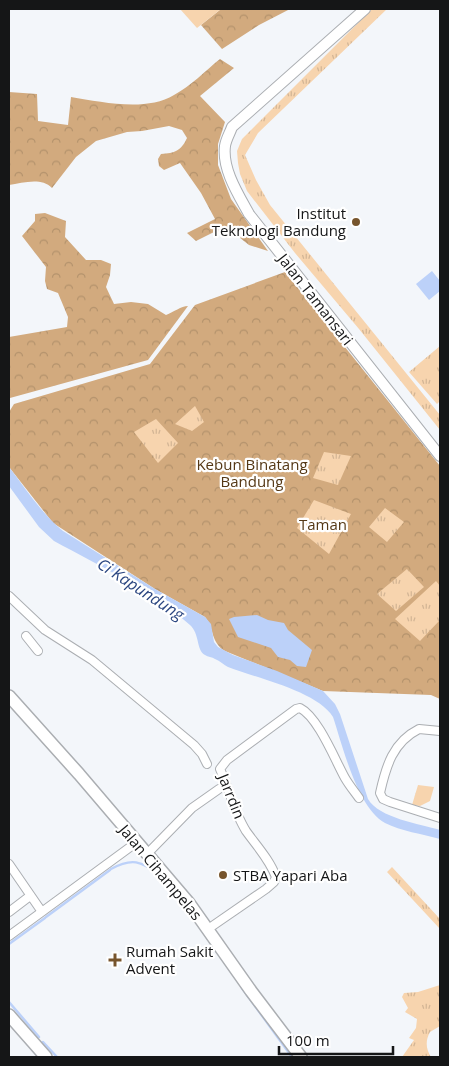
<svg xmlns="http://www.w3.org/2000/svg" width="449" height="1066" viewBox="0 0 449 1066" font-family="'Open Sans',sans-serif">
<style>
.forest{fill:url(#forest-crowns)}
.park{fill:url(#park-tufts)}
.pitch{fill:#f7d4ae}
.water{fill:#bcd1f9}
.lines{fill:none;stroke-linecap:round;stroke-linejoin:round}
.stream{stroke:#bcd1f9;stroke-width:2.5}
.street-casing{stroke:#abaeb2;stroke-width:10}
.secondary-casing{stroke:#abaeb2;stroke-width:12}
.primary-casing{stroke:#abaeb2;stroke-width:14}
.street{stroke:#fff;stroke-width:8}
.secondary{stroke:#fff;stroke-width:10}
.primary{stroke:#fff;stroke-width:11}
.poi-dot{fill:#77552d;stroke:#fff;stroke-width:2}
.labels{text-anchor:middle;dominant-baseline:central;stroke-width:4.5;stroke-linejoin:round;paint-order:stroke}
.poi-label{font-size:15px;fill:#151617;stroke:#fff;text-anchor:start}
.street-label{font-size:15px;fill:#151617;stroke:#fff}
.park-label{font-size:15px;fill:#553816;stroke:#fff}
.water-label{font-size:16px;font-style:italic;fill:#2b4681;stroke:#fff}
</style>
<defs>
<pattern id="forest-crowns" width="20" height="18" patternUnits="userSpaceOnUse" patternTransform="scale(1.25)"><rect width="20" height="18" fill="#d2aa7e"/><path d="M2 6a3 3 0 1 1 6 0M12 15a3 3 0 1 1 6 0" fill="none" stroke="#b3926c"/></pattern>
<pattern id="park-tufts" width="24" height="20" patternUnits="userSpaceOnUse" patternTransform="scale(1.25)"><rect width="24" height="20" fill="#f7d4ae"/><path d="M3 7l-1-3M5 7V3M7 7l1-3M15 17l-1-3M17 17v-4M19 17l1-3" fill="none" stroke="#d3b595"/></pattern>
</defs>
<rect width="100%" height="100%" fill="#f3f6fa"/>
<path class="forest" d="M221,9H290L259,25L222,49L201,25Z
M220,59L234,68L200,96L225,122L218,144V165L231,199L268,251L249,245L230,230L214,232L196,241L187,233L215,219L201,193L180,163L164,170L159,166L158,159L161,154C175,153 181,151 187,138L182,130L169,126L142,131L127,132L96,141L76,157L52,188C41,177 23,183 9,185V92L37,94L38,121L68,125L71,97C102,102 146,112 174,95C191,86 205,71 220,59Z
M45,213L66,221L65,237L86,260H101L111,264L110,275L106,287L114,304L131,302L148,304L166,315C174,312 181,306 188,306L148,360L10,398L9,401V337L67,327L68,317L58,293L47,289L45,281L46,267L22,236L35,221V214Z
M285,272L440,466V699L431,695L323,691L225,651C211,643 214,628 205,617L155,589L53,523L9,467V412L14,404L150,364L195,305Z"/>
<path class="park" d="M372,9H387L258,133L245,155L256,180L270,205L440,415V430L359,329L295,253L247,191L240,174L238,163L237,151L242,139Z
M440,346V401L437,404L409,372Z
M195,406L204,422L192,431L175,424Z
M156,419L178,443L158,463L134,432Z
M324,452L351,456L338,485L313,478Z
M314,500L351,514L329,554L297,528Z
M385,508L404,522L387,542L369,527Z
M407,569L424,587L396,611L377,594Z
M436,581L440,586V620L420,641L395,619Z
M418,785L434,787L430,801L420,806L412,805Z
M392,867L440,919V929L387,872Z
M440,985V1026L430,1032C425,1041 426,1049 431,1057H402L414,1040L409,1038L416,1028L417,1019L405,1012L408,1008L402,997L404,993L418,992Z"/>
<path class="pitch" d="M180,9H221L197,28Z"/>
<path class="water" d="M432,271L440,281V291L429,300L416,284Z
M9,467C26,489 41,513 63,531L155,589L205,617L211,624L214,642L218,647L233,655L277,671L323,691L335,704L340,714L368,799C379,818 420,824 440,830V839C422,834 401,831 385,823C357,807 343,747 333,717C317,691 256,678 228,667C224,665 220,661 215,659C212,657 208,657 205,655C196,650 200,634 190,625C150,590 100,566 54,541L39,527L9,486Z
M257,615L268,620L284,623L288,630L312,650L306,667L297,666L290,660L278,657L271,648L238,637L229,619L234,617Z"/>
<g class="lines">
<path class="stream" d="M111,869C131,858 142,860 159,876
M164,882L195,920
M46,917L110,870
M9,944L45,918
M242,988L292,1057
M9,1002L39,1037
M43,1042L57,1057"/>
<g class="street-casing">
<path id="street" d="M9,596L45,630L92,660L194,745L202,754L207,764
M26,636L38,651
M440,731L419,729C393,742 386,766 380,793L383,799L390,802L440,818
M147,854L192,808L219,789
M9,864L42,912
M9,912L30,896
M208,929L266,889L274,882L276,877C270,860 256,845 246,831C234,812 229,789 220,769L227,760L296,709L300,708C318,717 335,760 345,778C349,785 354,791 359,798
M9,936L137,842"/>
</g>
<g class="secondary-casing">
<path id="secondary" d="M365,9L232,127C230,133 226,139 225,146C222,169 238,194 249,214L440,456"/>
</g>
<g class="primary-casing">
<path id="primary" d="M9,696L79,774L189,903L251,991L301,1057
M9,1015L46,1057"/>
</g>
<use href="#street" class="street"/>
<use href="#secondary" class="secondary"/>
<use href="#primary" class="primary"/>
</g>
<g class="poi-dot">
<circle cx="356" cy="222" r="5"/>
<circle cx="223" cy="875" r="5"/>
<path d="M112.5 952.5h5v5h5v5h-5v5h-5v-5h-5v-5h5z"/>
</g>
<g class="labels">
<g class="poi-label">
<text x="346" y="213" text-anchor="end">Institut<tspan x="346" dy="17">Teknologi Bandung</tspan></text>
<text x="233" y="875">STBA Yapari Aba</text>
<text x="126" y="951">Rumah Sakit<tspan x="126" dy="17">Advent</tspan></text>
</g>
<g class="street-label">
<text transform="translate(316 299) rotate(52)">Jalan Tamansari</text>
<text transform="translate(232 796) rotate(68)">Jarrdin</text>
<text transform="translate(161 872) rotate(50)">Jalan Cihampelas</text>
</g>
<g class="park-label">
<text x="252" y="464">Kebun Binatang<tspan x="252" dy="17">Bandung</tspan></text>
<text x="323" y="524">Taman</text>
</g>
<g class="water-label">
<text transform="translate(141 589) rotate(33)">Ci Kapundung</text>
</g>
</g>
<rect width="449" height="1066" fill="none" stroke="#151617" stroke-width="20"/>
<path d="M279 1046v8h114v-8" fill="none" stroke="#151617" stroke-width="2.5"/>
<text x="286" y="1046" font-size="15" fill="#151617" stroke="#ffffff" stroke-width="4" paint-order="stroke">100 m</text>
</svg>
